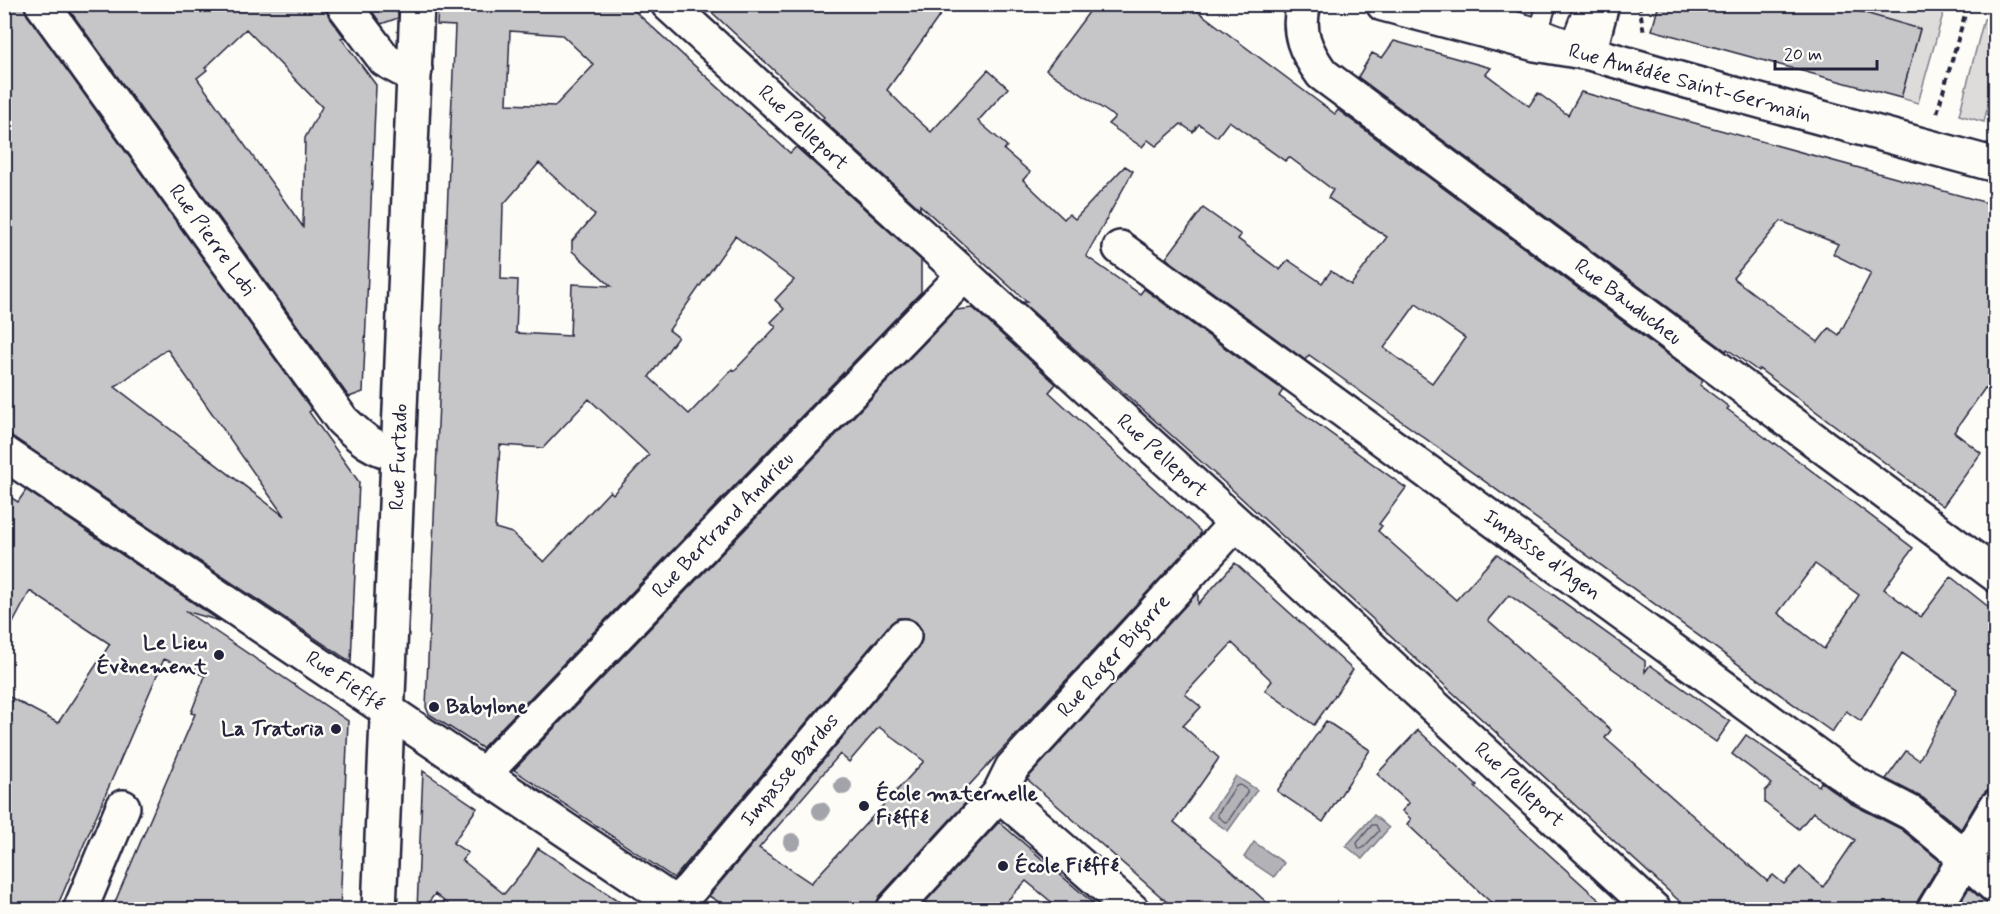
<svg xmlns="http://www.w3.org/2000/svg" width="2000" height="914" viewBox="0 0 2000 914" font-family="Mynerve,sans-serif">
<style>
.green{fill:#dddcdb;stroke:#807f8b;stroke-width:1.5}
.water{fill:#b2b2b7;stroke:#787885;stroke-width:1.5}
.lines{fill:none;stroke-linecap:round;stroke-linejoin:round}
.shore{stroke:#5c5c6d;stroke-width:1.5}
.building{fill:#c6c6c8;stroke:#22223b;stroke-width:1.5;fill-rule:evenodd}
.lane-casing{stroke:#22223b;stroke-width:22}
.street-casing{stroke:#22223b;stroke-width:38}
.secondary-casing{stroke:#22223b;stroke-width:38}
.path{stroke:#22223b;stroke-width:4;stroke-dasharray:6 4.5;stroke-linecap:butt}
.lane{stroke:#fdfcf7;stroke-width:18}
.street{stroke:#fdfcf7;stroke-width:33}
.secondary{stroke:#fdfcf7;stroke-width:33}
.tree{fill:#a3a3aa}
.poi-dot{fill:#22223b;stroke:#fdfcf7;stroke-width:2}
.labels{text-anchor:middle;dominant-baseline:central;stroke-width:5;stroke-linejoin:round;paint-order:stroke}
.street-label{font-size:21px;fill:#22223b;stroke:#fdfcf7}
.poi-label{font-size:21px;font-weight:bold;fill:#22223b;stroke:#fdfcf7;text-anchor:start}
</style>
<rect width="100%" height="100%" fill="#fdfcf7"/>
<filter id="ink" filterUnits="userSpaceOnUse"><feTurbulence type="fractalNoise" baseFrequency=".0167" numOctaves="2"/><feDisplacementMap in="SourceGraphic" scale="12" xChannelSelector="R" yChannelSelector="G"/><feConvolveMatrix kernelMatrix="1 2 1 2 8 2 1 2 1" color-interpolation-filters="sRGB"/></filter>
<g filter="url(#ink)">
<path class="green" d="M1936,4L1945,7L1918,103L1901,98L1920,29L1834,5Z
M1984,19L1995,22V76L1984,122L1959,115Z"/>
<path class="water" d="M1236,776L1257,790L1228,831L1208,817Z
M1374,815L1389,828L1362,859L1346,846Z
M1254,842L1284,863L1274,877L1244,857Z"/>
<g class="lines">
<path class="shore" d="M1240,785L1247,790V793L1228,821L1225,822L1218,817V813L1236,786Z
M1372,825H1376L1379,831L1363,848L1359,849L1357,843Z"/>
</g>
<path class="building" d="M4,4H23L27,15L312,410L309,412L359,482L351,662L4,431ZM167,349L284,516L115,387Z
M65,4H325L328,15L344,37L341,38L376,85L363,392L349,397ZM246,29L322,107L305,138L303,227L197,78L207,70L205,68Z
M367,4H398V18L381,24Z
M438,4H627L790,153L796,147L921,260V292L482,748L429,714L426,707L455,26L437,25ZM510,31L562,35L594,65L555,106L507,104ZM539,163L595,215L572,241V251L611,286L572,284L570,336L516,333L518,280L501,279L503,205ZM735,236L794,280L775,300L784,309L771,322L776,327L734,371L732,369L689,414L649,377L678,337L669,330ZM589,399L649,455L613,494L610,491L544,562L512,533L495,528L500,445L543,448Z
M703,4H948L887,90L909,112L931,132L988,70L1008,88L978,121L1007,146L1004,150L1030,172L1023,180L1064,219L1069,214L1075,219L1125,166L1133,171L1086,256L1140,294L1144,289L1283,390L1279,396L1406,488L1379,524L1382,526L1378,531L1456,600L1497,554L1645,661V672L1650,665L1730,722L1716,742L1509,595L1488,620L1611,730L1605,738L1767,881L1773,875L1784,884L1800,867L1823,887L1855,840L1813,812L1799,829L1765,803V791L1772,784L1732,754L1746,735L1819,786L1821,782L1850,803L1901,829L1941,862L1918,900L1915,909H1688L1226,484L1022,302H1027L920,205V209L822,119L824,117Z
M1095,4H1188L1335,114L1338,110L1703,381L1700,385L1729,407L1727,409L1774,444L1775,443L1913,548L1884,589L1921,617L1951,577L1995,612V788L1987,790L1980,797L1961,829L1923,798L1886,779L1906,751L1919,760L1957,689L1902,653L1861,721L1846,711L1832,732L1329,369L1309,355L1305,360L1166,258L1203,208L1241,235L1238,239L1280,270L1288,260L1322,283L1331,271L1351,285L1387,237L1328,198L1333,190L1289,157L1285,161L1229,121L1217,137L1199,124L1193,132L1181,124L1156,146L1148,140L1142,147L1108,124L1115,117L1046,70ZM1416,304L1465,338L1432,383L1384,348ZM1815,564L1859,595L1824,649L1778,613Z
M1659,4H1834L1920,29L1901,98L1652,30Z
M1394,41L1491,68L1486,74L1529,106L1538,93L1568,115L1581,92L1995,205V394L1985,388L1954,432L1981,453L1943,506L1759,369L1758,371L1727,349L1726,351L1358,77L1372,53L1382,58ZM1781,221L1838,244L1833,254L1871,273L1839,335L1829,328L1818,342L1733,278Z
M973,308L1056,384L1049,392L1200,531V535L963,792L970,798L879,897L875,909H730L709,896L918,648L922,640V630L916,622L908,618H898L890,624L674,878L514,770L956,310ZM879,727L924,761L811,883L759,848L840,754L849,762Z
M26,490L220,621L185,611L348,721L340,909H112L195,714L191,713L205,676L164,659L56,909H4V694L58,723L110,644L30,591L4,640V493L18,502Z
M1235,563L1353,670L1314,725L1265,690L1272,681L1232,643L1185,694L1201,707L1183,726L1219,758L1174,822L1220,860L1274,909H1175L1027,779L1198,592V604Z
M1326,721L1370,750L1323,822L1277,791Z
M1418,730L1477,785L1475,787L1609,909H1498L1407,824L1411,819L1402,811L1409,803L1377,774Z
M423,771L477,808L453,843L468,853L462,860L504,894L528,865L538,848L631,909H454L435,894L423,909H417Z
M999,822L1100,909H1060L1026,881L999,909H919Z
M1969,888L1984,901L1995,905V909H1956Z"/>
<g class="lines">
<g class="lane-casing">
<path id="lane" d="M1456,4L1540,28L1571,40L1585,4
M1537,37L1547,4"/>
</g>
<g class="street-casing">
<path id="street" d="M42,4L342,420C360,437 374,451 399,453
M343,4L385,60L401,69L415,70
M1304,4C1296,32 1306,52 1322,74L1996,575
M1120,248L1859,786L1911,813L1950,845L1996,887
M4,453L685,910
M485,776L498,759L963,276
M999,794L1012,768L1235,524
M80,910L123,807
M669,910L691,888L904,636
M893,910L999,794L1132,910
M1934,910L1996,807"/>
</g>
<g class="secondary-casing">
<path id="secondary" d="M668,4L1259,544L1654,910
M1383,4L1535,44L1589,53L1690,82L1996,165
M1589,53L1602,4
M379,910L417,4"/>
</g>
<path class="path" d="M1639,4L1644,33
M1937,113L1968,4"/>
<use href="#lane" class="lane"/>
<use href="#street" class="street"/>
<use href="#secondary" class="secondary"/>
</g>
<g class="tree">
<circle cx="843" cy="786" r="9"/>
<circle cx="821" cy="811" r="9"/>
<circle cx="792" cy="842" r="9"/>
</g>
</g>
<g class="poi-dot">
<circle cx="219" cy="655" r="6"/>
<circle cx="434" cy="707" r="6"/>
<circle cx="336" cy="729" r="6"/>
<circle cx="864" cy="806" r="6"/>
<circle cx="1003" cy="866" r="6"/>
</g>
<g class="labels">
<g class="street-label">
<text transform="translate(1690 83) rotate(15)">Rue Amédée Saint-Germain</text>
<text transform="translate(803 128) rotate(43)">Rue Pelleport</text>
<text transform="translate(212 240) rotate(54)">Rue Pierre Loti</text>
<text transform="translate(1628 302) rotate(37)">Rue Bauducheu</text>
<text transform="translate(1162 456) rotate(42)">Rue Pelleport</text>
<text transform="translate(399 457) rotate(-88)">Rue Furtado</text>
<text transform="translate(723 525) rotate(-46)">Rue Bertrand Andrieu</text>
<text transform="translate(1542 555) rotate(36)">Impasse d'Agen</text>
<text transform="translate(1114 656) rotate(-48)">Rue Roger Bigorre</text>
<text transform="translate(345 681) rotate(34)">Rue Fieffé</text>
<text transform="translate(790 770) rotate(-50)">Impasse Bardos</text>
<text transform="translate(1519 785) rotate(43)">Rue Pelleport</text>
</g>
<g class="poi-label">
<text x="207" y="643" text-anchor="end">Le Lieu<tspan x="207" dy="24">Évènement</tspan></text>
<text x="446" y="707">Babylone</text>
<text x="324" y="729" text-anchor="end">La Tratoria</text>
<text x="876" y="794">École maternelle<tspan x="876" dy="24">Fiéffé</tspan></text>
<text x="1015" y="866">École Fiéffé</text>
</g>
</g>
<rect width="2000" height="914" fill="none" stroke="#fdfcf7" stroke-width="24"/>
<rect x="12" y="12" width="1976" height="890" fill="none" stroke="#22223b" stroke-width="2" filter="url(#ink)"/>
<path d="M1775 60v9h102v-9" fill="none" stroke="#22223b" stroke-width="3"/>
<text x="1784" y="60" font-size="18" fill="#22223b" stroke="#fdfcf7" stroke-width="4.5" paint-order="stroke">20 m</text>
</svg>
